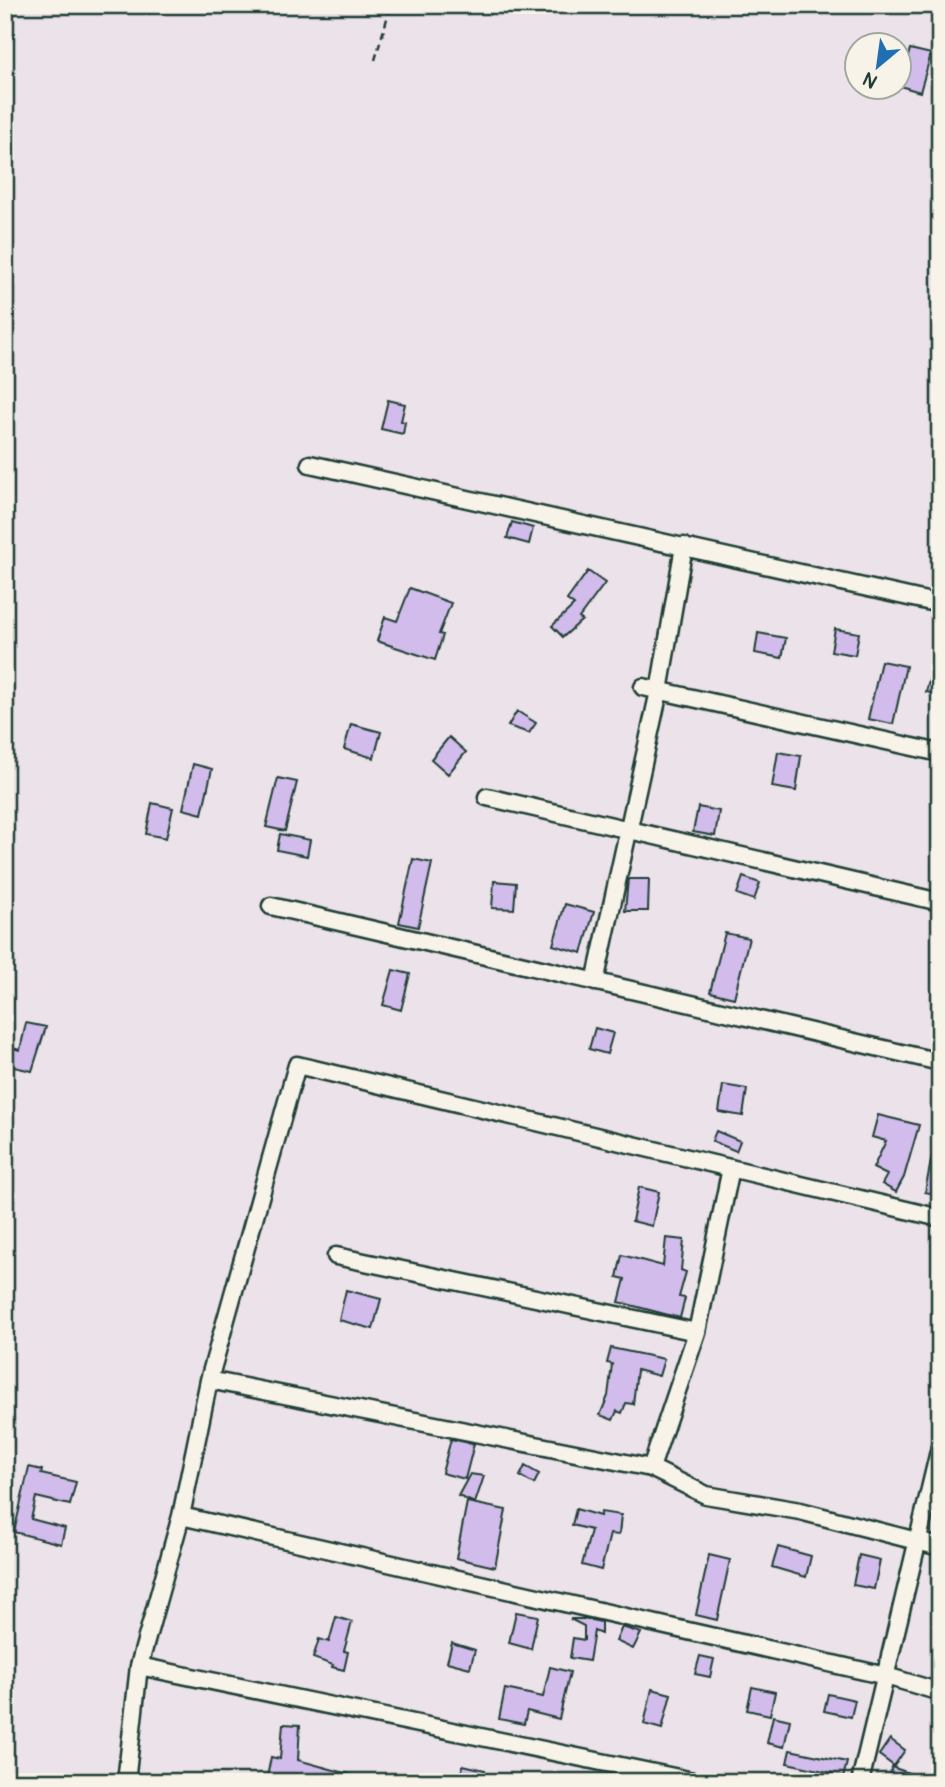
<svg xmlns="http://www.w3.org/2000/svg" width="945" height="1787" viewBox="0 0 945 1787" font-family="Pangolin,sans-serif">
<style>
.building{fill:#d1bcec;stroke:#1f3d34;stroke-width:2}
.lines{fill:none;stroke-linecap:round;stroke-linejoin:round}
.street-casing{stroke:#1f3d34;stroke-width:21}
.path{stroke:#1f3d34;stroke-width:2.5;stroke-dasharray:7 5;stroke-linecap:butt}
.street{stroke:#f7f3e8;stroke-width:16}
</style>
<rect width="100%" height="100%" fill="#ece2e9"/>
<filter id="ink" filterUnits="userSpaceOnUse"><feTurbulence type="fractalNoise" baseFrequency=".0143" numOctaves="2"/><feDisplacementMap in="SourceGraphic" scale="14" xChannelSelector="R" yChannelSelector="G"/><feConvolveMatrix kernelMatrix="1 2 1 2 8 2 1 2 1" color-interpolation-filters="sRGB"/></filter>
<g filter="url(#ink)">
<path class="building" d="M910,49L931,54L920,92L900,86Z
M388,400L405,404L401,421L405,422L403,434L381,429Z
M512,522L533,528L529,544L507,538Z
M588,571L605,583L579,618L582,620L563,637L552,626L574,605L567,600Z
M410,588L451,603L439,634L443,635L435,660L377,641L385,617L397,621Z
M835,629L859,633L855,655L831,651Z
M758,633L786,638L782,658L755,653Z
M936,655L940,656V695L926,692Z
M881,661L906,666L893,724L868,719Z
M517,711L536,723L529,733L508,726Z
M351,724L381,732L374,758L344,749Z
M449,737L466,752L448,774L431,759Z
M778,752L801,756L796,791L772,787Z
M193,764L212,769L202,814L183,809Z
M278,778L297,782L285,831L266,827Z
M152,803L173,808L166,838L146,834Z
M698,807L719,811L715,836L693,832Z
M280,834L310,840L307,856L277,850Z
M413,859L432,863L418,927L399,923Z
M743,877L760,883L754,900L737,894Z
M628,879H649L648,911H625Z
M494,881L516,883L514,909L492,908Z
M565,904L594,912L582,953L553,945Z
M725,933L749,938L734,998L710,992Z
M393,970L410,974L401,1010L383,1005Z
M26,1023L46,1027L32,1071L5,1065V1046L20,1050Z
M595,1028L613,1033L607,1054L589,1049Z
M723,1085L747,1089L743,1116L719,1112Z
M878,1115L919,1125L904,1177L896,1192L882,1184L887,1175L873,1168L886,1141L872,1137Z
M716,1131L740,1141L736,1151L712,1141Z
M934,1145H940V1195L925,1192Z
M639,1187L659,1192L652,1226L632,1221Z
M666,1238L684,1240L681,1270L686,1272L679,1297L685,1298L680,1318L619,1302L625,1279L617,1277L622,1255L663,1266Z
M346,1290L381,1299L373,1329L339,1320Z
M611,1348L664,1359L659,1376L637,1370L633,1404L626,1403L622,1413L617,1411L613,1420L600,1415L608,1396L612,1364L607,1363Z
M451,1439L474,1444L465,1479L442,1473Z
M525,1466L539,1474L534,1484L520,1476Z
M29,1467L42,1470L41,1474L76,1482L70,1505L36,1497L31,1519L65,1528L61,1544L14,1532Z
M470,1474L484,1476L475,1503L458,1496Z
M467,1502L506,1510L495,1567L456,1558Z
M576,1509L600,1516L601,1512L621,1515L619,1535L610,1534L601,1570L582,1565L591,1530L572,1525Z
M778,1547L811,1556L806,1577L772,1567Z
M709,1555L730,1560L717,1620L696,1615Z
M859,1555L880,1560L874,1589L853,1585Z
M516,1612L538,1616L531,1649L509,1643Z
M336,1617L352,1622L344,1651L348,1652L344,1670L332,1667L333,1665L313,1658L319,1639L329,1642Z
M570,1619H586L601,1622V1634L594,1631L589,1661L570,1658L573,1638L584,1640V1626Z
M622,1627L641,1633L633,1649L616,1641Z
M452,1643L475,1650L470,1668L447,1662Z
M700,1656L714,1659L710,1677L695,1674Z
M550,1667L570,1672L559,1719L527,1711L524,1724L499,1719L505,1689L543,1697Z
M752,1687L775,1692L770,1715L747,1710Z
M652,1689L671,1694L662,1729L644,1724Z
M828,1694L855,1700L851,1717L824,1711Z
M773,1716L790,1720L784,1747L767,1743Z
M283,1724L300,1725L298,1760L363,1778L362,1782H266L271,1757L280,1759Z
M890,1739L905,1750L894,1766L879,1755Z
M790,1750L847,1762L842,1782H831L833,1773L787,1763Z
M463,1765L485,1770L482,1782H460Z
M892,1767L928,1780V1782H887Z"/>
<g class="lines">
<g class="street-casing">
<path id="street" d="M310,464L940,604
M643,687L940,753
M487,797L940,902
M271,906L940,1062
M595,982L659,691L684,546
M336,1256L697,1332
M209,1380L651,1468L706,1495L800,1511L940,1547
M651,1468L697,1332L731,1168
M181,1516L886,1676L940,1692
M139,1666L698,1782
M126,1782L139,1666L181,1516L209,1380L297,1065L940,1218
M860,1782L940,1447"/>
</g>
<path class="path" d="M375,60L391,5"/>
<use href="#street" class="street"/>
</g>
</g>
<rect width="945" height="1787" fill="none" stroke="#f7f3e8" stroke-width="28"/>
<rect x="14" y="14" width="917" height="1759" fill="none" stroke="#1f3d34" stroke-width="2.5" filter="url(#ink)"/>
<g transform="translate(878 66) rotate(209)"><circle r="33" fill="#f7f3e8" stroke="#a1aaa0" stroke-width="2"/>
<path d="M0-5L12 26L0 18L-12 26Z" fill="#1f6fb2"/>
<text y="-10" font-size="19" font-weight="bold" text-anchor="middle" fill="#1f3d34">N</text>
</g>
</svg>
